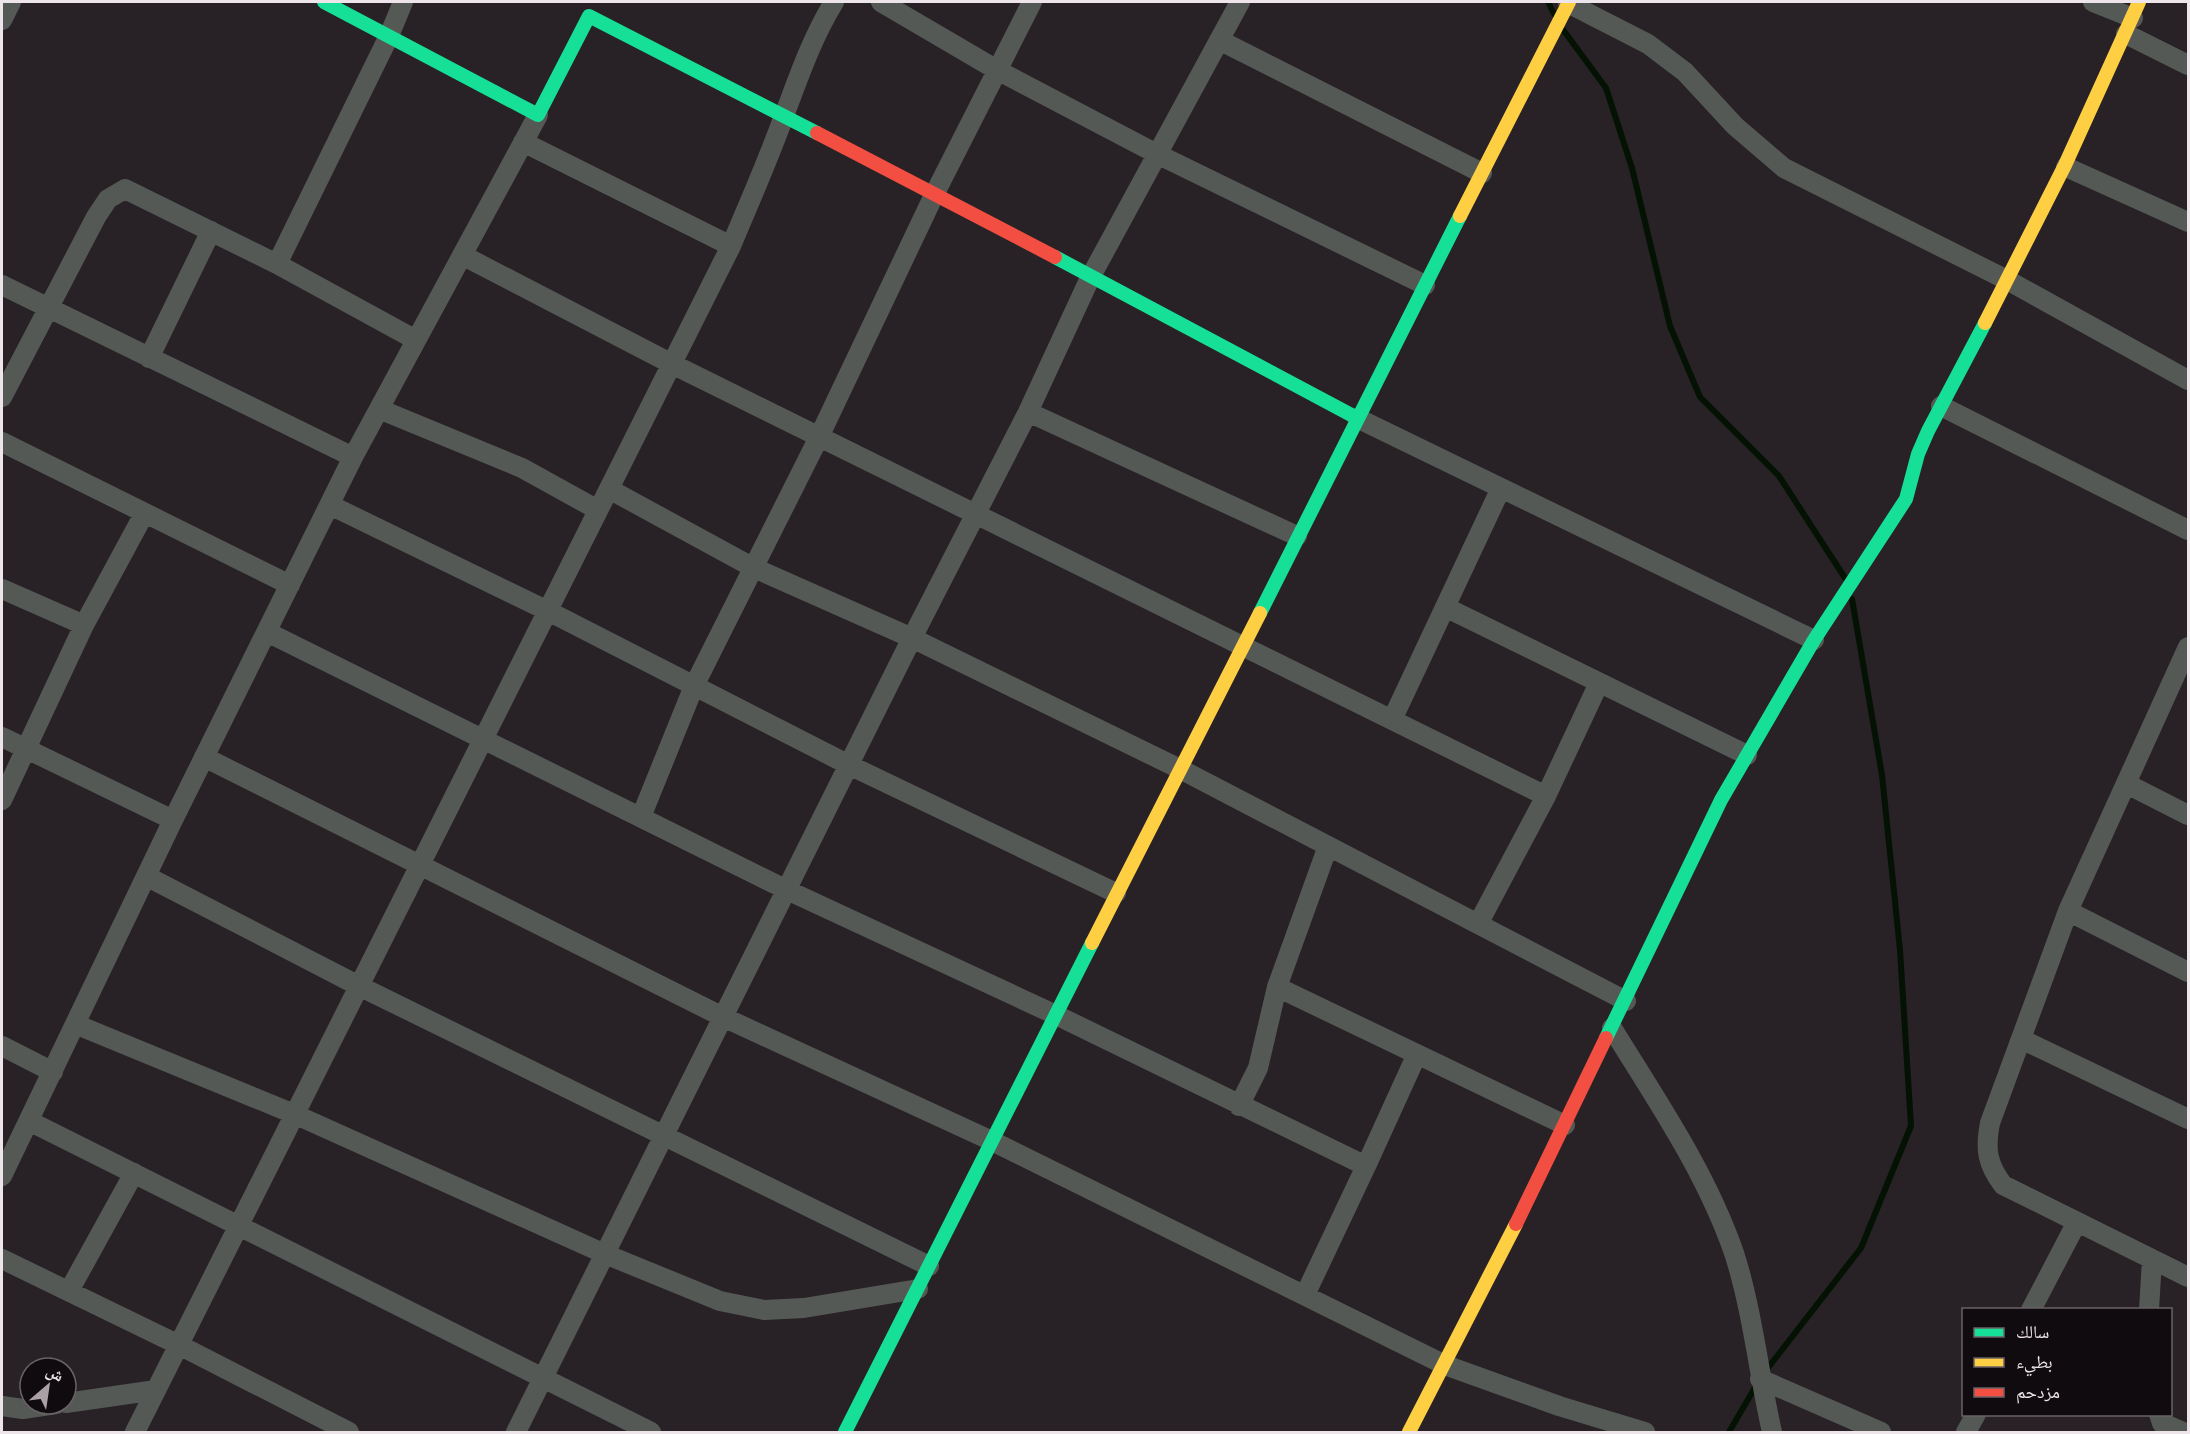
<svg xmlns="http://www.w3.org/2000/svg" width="2190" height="1434" viewBox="0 0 2190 1434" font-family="'Varela Round','Noto Naskh Arabic',sans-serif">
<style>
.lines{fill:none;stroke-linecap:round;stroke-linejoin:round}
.stream{stroke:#041203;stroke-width:6}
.street{stroke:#555955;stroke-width:20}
.fast{stroke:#16e098;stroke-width:14}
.slow{stroke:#ffcf43;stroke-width:14}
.jam{stroke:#f24e42;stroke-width:14}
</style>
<rect width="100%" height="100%" fill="#282226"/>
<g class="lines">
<path class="stream" d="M1548,2L1554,14
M1564,31L1606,88L1632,168L1670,326L1700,397L1779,476L1845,578
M1764,1373L1861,1248L1911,1126L1900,950L1882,775L1852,599
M1729,1432L1757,1384"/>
<path class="street" d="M881,2L997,70L1157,154L1425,285
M2093,2L2133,18
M1568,3L1648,44L1685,72L1735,126L1784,168L2009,281L2188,380
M2,20L11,2
M2126,34L2188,65
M1219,40L1482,173
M523,142L731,246
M2066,167L2188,222
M462,255L672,364L1546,796
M277,264L389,36L403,2
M2,285L353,457
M149,358L211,231
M2,397L96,217L108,199L125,189L277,264L416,340
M1941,406L2188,530
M379,409L522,468L598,510
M1028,412L1297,536
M1357,418L1814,640
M2,442L290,585
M609,489L754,568L912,638L1180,769L1626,1001
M330,505L548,611L849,765L1116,893
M2,589L84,625
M1445,607L1747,755
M267,632L787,890L1056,1015L1366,1166L1305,1295
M2188,647L2068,911L1990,1123C1985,1149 1987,1164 2003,1185L2188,1277
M1392,720L1501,488
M2,737L173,820
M204,757L723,1017L992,1141L1445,1365L1559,1406L1645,1432
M2127,784L2188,815
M2,800L84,625L144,514
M641,817L694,686L819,437L935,193L1032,2
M146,876L359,986L929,1266
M2068,911L2188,972
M1478,924L1546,796L1599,683
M1277,987L1565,1125
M75,1024L294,1114L605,1254L720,1301L764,1310L804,1308L918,1289
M1612,1028C1657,1101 1706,1172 1734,1253C1752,1308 1759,1375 1772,1432
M2021,1039L2188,1119
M2,1046L53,1072
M1239,1106L1258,1068L1277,987L1328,846
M29,1121L651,1432
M1366,1166L1417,1054
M2,1176L173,820L353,457L538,115
M2,1259L179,1345L349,1432
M69,1291L134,1173
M2031,1310L2077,1222
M2149,1310L2152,1259
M1760,1379L1881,1432
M66,1403L156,1390
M2,1406L23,1409L56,1404
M2159,1414L2162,1423L2183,1432
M135,1432L731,246C749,203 768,160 784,116C799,76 812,38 834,2
M516,1432L912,638L1028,412L1090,278L1240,2
M1966,1432L1976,1414"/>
<path class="fast" d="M324,2L538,115L589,16L817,133
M1055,257L1357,418
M1260,613L1460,216
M1606,1038L1721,800L1814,640L1906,499L1918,454L1928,431L1985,323
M845,1432L1092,943"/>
<path class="slow" d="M1460,216L1569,2
M1985,323L2065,165L2139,2
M1092,943L1260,613
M1409,1432L1516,1224"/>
<path class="jam" d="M817,133L1055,257
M1516,1224L1606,1038"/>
</g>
<rect width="2190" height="1434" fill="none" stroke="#eee5ea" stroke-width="6"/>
<rect x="1962" y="1308" width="210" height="108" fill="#100b0e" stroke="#696266" stroke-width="1.5"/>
<rect x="1974" y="1328" width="30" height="9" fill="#16e098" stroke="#696266" stroke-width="1.5"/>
<text x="2016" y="1338" font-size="18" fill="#eee5ea">سالك</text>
<rect x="1974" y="1358" width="30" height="9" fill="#ffcf43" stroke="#696266" stroke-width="1.5"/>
<text x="2016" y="1368" font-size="18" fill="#eee5ea">بطيء</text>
<rect x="1974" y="1388" width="30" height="9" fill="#f24e42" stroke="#696266" stroke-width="1.5"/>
<text x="2016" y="1398" font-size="18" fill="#eee5ea">مزدحم</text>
<g transform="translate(48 1386) rotate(29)"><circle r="28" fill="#100b0e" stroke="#696266" stroke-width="1.5"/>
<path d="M0-4.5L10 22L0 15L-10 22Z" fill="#a9a1a5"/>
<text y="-9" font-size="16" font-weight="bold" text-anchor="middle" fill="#eee5ea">ش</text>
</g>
</svg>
